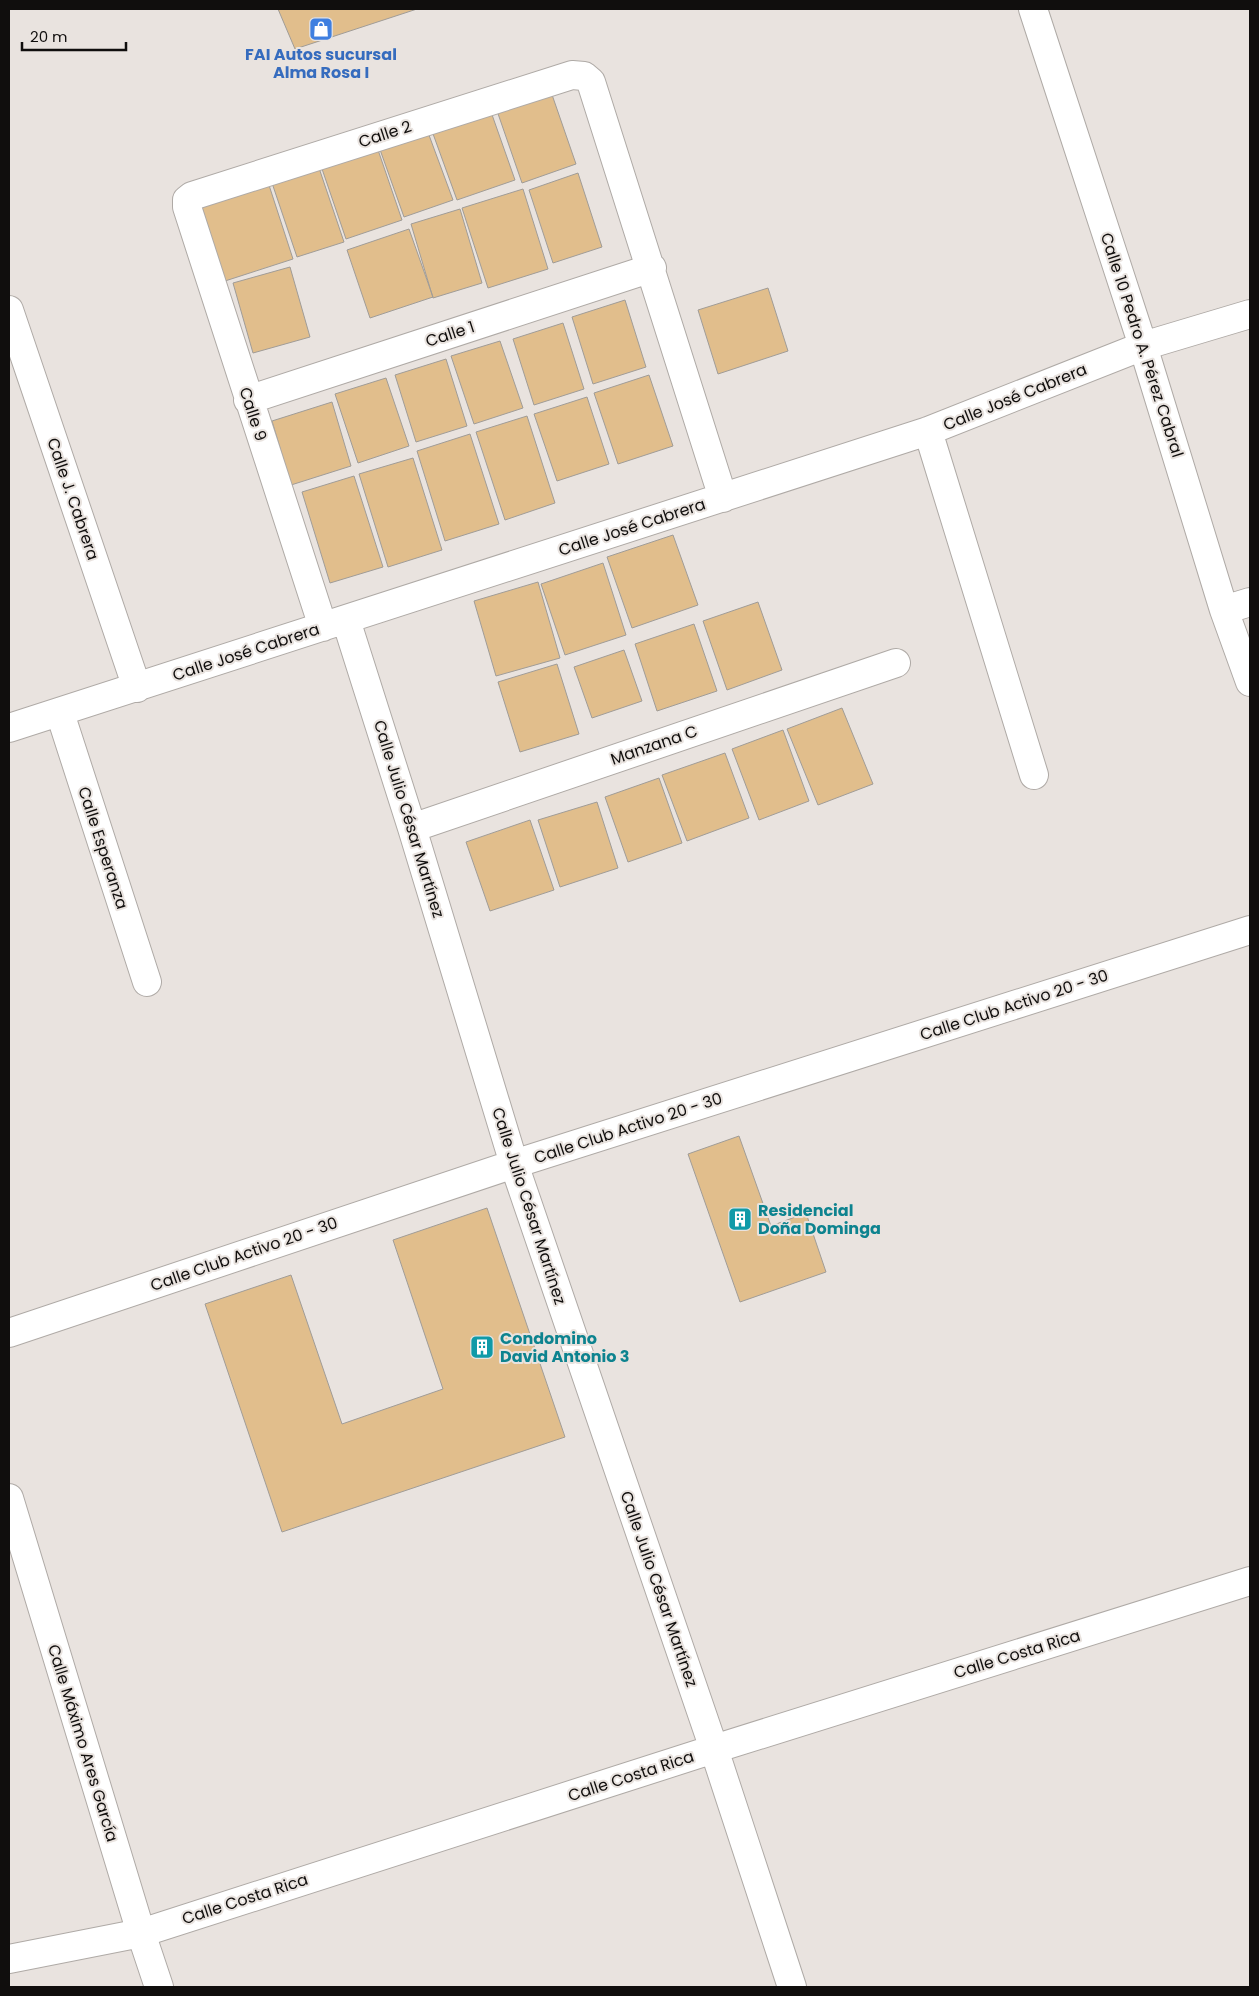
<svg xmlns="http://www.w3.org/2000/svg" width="1259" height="1996" viewBox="0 0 1259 1996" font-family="Poppins,sans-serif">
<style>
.building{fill:#e1be8c;stroke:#a09c97}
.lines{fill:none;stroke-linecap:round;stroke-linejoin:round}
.minor-casing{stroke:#afaaa6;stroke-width:30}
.minor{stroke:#fff;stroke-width:28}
.labels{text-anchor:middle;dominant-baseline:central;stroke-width:4;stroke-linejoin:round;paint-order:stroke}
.shop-label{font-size:16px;font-weight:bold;fill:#366cbe;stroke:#e9e3df}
.street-label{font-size:16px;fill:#100e0d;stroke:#e9e3df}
.culture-label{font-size:16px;font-weight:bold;fill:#0d838f;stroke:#e9e3df;text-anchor:start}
</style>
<rect width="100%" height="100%" fill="#e9e3df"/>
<path class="building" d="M278,9H417L295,49Z
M549,86L576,164L522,183L495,105Z
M490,109L515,180L457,200L432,131Z
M426,127L453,200L404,217L378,144Z
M376,144L402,220L346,239L320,163Z
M318,165L344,242L297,257L271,180Z
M578,173L602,247L553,263L529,190Z
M267,179L293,259L225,281L200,201Z
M523,189L548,269L488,288L462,208Z
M460,209L482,283L433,298L411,224Z
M409,229L433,297L370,318L347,250Z
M290,267L310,337L253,353L233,283Z
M768,288L788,351L718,374L698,310Z
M625,300L646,367L593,384L572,317Z
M563,323L584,389L534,405L513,339Z
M500,341L523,408L474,424L451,356Z
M446,359L467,426L416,442L395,375Z
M649,375L673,446L618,464L594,393Z
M386,378L409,446L358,463L335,394Z
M587,397L609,464L557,481L534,414Z
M332,402L351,466L291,485L272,421Z
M527,416L555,503L505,520L476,432Z
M470,434L499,524L445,541L417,451Z
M413,458L442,550L388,567L359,474Z
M354,476L383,567L330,583L302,492Z
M673,535L698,605L632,628L607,557Z
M603,563L626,635L565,655L541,584Z
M538,582L560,658L496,676L474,601Z
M758,602L782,670L727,690L703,621Z
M694,624L717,691L657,711L635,644Z
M624,650L642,701L592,718L574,667Z
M557,664L579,734L520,752L498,682Z
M842,708L873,784L818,805L787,729Z
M783,730L809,801L759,820L732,749Z
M725,753L749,818L687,841L662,775Z
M659,778L682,843L628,862L605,797Z
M597,802L618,868L560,887L538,820Z
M530,820L554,890L490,911L466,842Z
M739,1136L771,1226L806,1213L826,1272L740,1302L688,1154Z
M487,1208L565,1437L282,1532L205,1304L291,1275L342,1424L443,1389L393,1240Z"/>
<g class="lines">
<g class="minor-casing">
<path id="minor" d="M1033,9L1143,346L1224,610L1250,682
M9,310L137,688
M248,400L652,268
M928,431L1034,775
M1224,610L1250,602
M346,620L412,828L514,1164L714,1749L792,1987
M323,627L187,207V200L192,196L572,75L584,76L591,82L723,498
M60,713L147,982
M9,728L928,431L1143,346L1250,314
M412,828L896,663
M9,1333L514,1164L1250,930
M9,1498L141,1933L159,1987
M9,1959L141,1933L714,1749L1250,1581"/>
</g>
<use href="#minor" class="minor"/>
</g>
<defs>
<g id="shop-square" transform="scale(1.25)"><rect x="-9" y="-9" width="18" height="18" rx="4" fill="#3f7fe0" stroke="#e9e3df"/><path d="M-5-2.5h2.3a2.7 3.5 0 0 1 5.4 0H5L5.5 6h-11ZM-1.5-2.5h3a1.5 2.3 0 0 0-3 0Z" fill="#fff"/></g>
<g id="building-square" transform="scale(1.25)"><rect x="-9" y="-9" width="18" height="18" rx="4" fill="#0f9aa8" stroke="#e9e3df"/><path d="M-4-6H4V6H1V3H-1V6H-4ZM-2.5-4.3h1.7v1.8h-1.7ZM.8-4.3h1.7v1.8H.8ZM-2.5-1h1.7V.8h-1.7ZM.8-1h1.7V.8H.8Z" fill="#fff"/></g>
</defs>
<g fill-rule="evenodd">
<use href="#shop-square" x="321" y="29"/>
<use href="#building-square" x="740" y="1219"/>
<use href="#building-square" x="482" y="1347"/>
</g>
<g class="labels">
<g class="shop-label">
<text x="321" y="54">FAI Autos sucursal<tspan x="321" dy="18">Alma Rosa I</tspan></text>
</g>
<g class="street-label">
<text transform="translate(385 134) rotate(-18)">Calle 2</text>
<text transform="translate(450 334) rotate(-18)">Calle 1</text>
<text transform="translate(1142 345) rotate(72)">Calle 10 Pedro A. Pérez Cabral</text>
<text transform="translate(1015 397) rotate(-22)">Calle José Cabrera</text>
<text transform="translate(253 414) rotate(72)">Calle 9</text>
<text transform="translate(73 499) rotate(71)">Calle J. Cabrera</text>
<text transform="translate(632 527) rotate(-18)">Calle José Cabrera</text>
<text transform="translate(246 652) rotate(-18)">Calle José Cabrera</text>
<text transform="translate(654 745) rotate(-19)">Manzana C</text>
<text transform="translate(409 819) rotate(73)">Calle Julio César Martínez</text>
<text transform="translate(103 848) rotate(72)">Calle Esperanza</text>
<text transform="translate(1014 1005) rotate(-18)">Calle Club Activo 20 - 30</text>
<text transform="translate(628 1128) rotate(-18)">Calle Club Activo 20 - 30</text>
<text transform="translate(529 1206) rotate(72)">Calle Julio César Martínez</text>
<text transform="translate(244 1254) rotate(-19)">Calle Club Activo 20 - 30</text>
<text transform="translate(659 1589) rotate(71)">Calle Julio César Martínez</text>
<text transform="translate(1017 1654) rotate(-17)">Calle Costa Rica</text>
<text transform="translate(83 1743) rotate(73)">Calle Máximo Ares García</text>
<text transform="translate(631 1776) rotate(-18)">Calle Costa Rica</text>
<text transform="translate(245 1899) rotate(-18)">Calle Costa Rica</text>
</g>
<g class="culture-label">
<text x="758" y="1210">Residencial<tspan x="758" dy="18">Doña Dominga</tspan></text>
<text x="500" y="1338">Condomino<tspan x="500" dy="18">David Antonio 3</tspan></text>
</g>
</g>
<rect width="1259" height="1996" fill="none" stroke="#100e0d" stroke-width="20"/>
<path d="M22 42v8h104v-8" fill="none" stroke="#100e0d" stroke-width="2.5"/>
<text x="30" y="42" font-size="15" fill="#100e0d" stroke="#e9e3df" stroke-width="4" paint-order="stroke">20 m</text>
</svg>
